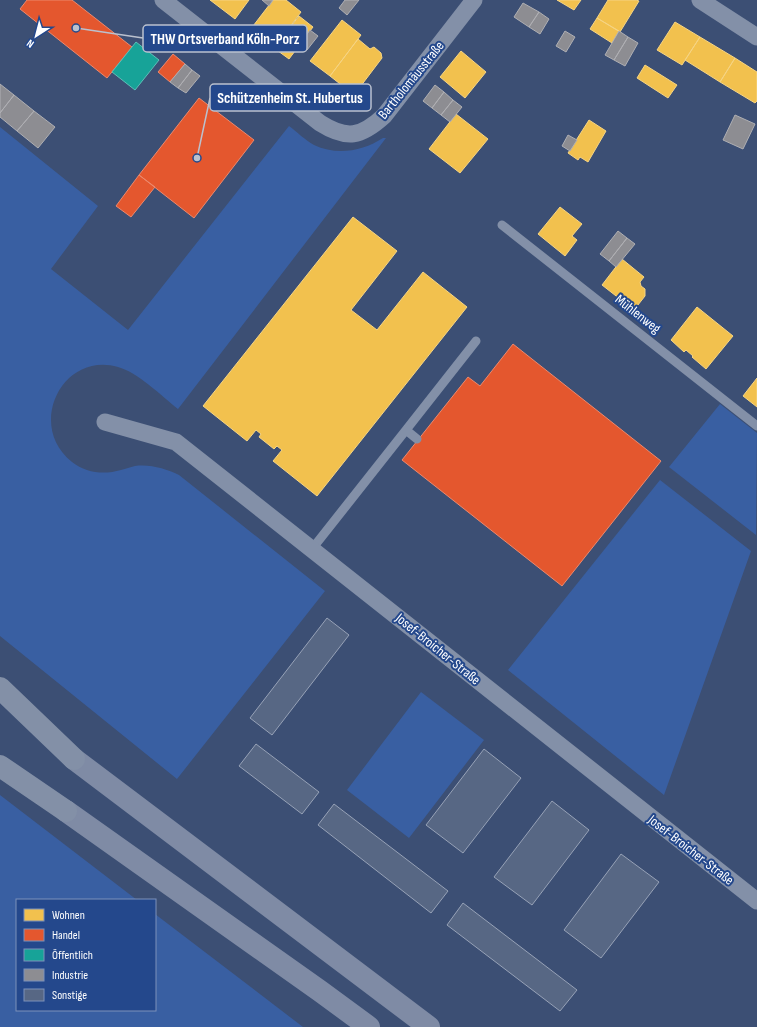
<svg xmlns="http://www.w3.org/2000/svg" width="757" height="1027" viewBox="0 0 757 1027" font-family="'Sofia Sans Condensed',sans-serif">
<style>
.green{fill:#395fa2}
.homes{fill:#f2c14e;stroke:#f6d483}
.shops{fill:#e4572e;stroke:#ec896d}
.public{fill:#17a398;stroke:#5dbfb7}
.industry{fill:#8d8d92;stroke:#afafb3}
.building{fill:#576784;stroke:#97a2b7}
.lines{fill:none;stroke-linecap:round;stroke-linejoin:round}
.lane{stroke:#8390a8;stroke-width:9}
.street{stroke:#8390a8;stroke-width:17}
.secondary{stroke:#7f8ba5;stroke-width:22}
.highway{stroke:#8390a7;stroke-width:22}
.labels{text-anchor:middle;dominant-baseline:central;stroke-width:4;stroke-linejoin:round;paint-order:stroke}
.street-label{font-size:14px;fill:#fff;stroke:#24488c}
.leader{fill:none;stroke:#bbc1ce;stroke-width:1.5}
.callout-dot{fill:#bbc1ce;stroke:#24488c;stroke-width:1.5}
.callout{fill:#24488c;stroke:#bbc1ce;stroke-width:1.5}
.callout-label{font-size:15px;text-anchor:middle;font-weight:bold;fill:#fff}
</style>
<rect width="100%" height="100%" fill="#3c4f74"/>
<path class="green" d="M289,126C297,132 305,140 314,145C337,156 363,151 383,138H386L178,409C162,396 137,372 118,367C62,351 26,426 72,462C86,473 104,475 121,470C126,469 130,467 135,466C151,464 166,469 179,475L325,591L177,779L0,636V127L98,206L51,269L128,330Z
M720,404L757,433L756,535L669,467Z
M660,480L751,551L664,795L508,670Z
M421,692L484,740L409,838L347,790Z
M0,795L137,900H17V1010H155V914L303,1027H0Z"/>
<path class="homes" d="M210,0H249L235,19Z
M273,0H286L301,12L274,48L250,30Z
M557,0H581L574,10Z
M608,0H636L639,1L620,32L597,18Z
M299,16L313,27L289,59L274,48Z
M597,18L619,31L612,43L590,29Z
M342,20L361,35L330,76L310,61Z
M675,22L700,37L682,65L657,50Z
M700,37L735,58L720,82L685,60Z
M358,39L370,49L374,47L381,53L382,58L354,95L330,76Z
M461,51L486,72L465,98L440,77Z
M735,58L757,72V101L755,103L720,82Z
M645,65L677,85L668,98L637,78Z
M456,114L488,139L460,173L429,149Z
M589,120L606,131L588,162L580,157L578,160L568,153Z
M560,207L582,224L572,236L577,240L565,256L538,234Z
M353,217L397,251L351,310L377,330L423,272L467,307L317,496L273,461L282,450L277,446L274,449L259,437L261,434L256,430L247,441L203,406Z
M622,259L644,277L640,282L641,286L645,289V296L634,310L602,285Z
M697,307L733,336L706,369L692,357L693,356L686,350L684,352L671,340Z
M757,378V407L743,396Z"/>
<path class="shops" d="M27,0H72L132,47L107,78L20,9Z
M173,54L185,64L170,82L158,72Z
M199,98L254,140L194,218L139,175Z
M139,175L155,187L131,217L116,206Z
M513,344L661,461L562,586L402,460L468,377L480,386Z"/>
<path class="public" d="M136,42L159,60L135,90L112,72Z"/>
<path class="industry" d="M262,0H273L269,6Z
M345,0H359L347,15L339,8Z
M523,3L539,12L529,27L514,17Z
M539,12L549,19L540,34L529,27Z
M310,30L318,36L307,50L300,44Z
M565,31L575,37L566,52L556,46Z
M619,31L628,37L614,60L605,55Z
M628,37L638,43L625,66L614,60Z
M185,64L192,70L178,88L170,82Z
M192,70L200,76L186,93L178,88Z
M0,84L14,95L0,113Z
M435,85L444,92L432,108L423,101Z
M444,92L453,100L441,115L432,108Z
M14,95L34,111L17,131L0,117V113Z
M453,100L462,107L450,122L441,115Z
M34,111L55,127L38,148L17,131Z
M735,115L755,124L743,149L723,140Z
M568,135L577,140L570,151L562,146Z
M618,231L627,238L609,261L600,254Z
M627,238L635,244L616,267L609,261Z"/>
<path class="building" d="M327,618L349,635L272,735L250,718Z
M256,744L319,792L302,814L239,766Z
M484,749L521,778L463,853L426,825Z
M552,801L589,830L532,905L494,877Z
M334,804L448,891L431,913L318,825Z
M621,854L659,882L601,958L564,930Z
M463,903L577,990L560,1011L447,925Z"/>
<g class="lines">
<path class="lane" d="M502,225L757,426
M406,430L476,341
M312,549L406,430L417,439"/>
<path class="street" d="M163,0L320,123C347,140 361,137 384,116L474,0
M700,0L757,37
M105,422L176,442L757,901"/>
<path class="secondary" d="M74,759L429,1027
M66,811L320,991L369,1027"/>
<path class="highway" d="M0,688L74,759
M0,766L66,811"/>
</g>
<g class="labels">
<g class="street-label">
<text transform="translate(411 80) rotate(-51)">Bartholomäusstraße</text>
<text transform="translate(638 314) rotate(38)">Mühlenweg</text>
<text transform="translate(438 649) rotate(39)">Josef-Broicher-Straße</text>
<text transform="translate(691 850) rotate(38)">Josef-Broicher-Straße</text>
</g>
</g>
<path class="leader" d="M76 28L143 38M197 158L210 98"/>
<g class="callout-dot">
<circle cx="76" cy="28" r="4"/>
<circle cx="197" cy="158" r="4"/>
</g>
<g class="callout">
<rect x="143" y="25" width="164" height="27" rx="4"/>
<rect x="210" y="84" width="161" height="27" rx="4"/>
</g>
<g class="callout-label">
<text x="225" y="44">THW Ortsverband Köln-Porz</text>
<text x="290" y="103">Schützenheim St. Hubertus</text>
</g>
<rect x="16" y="899" width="140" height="112" fill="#24488c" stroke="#7c91ba"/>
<rect x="24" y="909" width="20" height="12" fill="#f2c14e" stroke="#7c91ba"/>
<text x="52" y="919" font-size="12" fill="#ffffff">Wohnen</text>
<rect x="24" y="929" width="20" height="12" fill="#e4572e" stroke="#7c91ba"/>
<text x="52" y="939" font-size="12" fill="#ffffff">Handel</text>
<rect x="24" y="949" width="20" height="12" fill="#17a398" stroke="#7c91ba"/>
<text x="52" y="959" font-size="12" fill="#ffffff">Öffentlich</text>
<rect x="24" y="969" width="20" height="12" fill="#8d8d92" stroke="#7c91ba"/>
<text x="52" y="979" font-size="12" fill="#ffffff">Industrie</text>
<rect x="24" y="989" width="20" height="12" fill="#576784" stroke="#7c91ba"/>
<text x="52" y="999" font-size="12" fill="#ffffff">Sonstige</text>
<g transform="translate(36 36) rotate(216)" stroke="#24488c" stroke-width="3" paint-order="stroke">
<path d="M0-3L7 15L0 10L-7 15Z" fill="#ffffff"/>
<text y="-6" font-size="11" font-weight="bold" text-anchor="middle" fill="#ffffff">N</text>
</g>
</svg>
